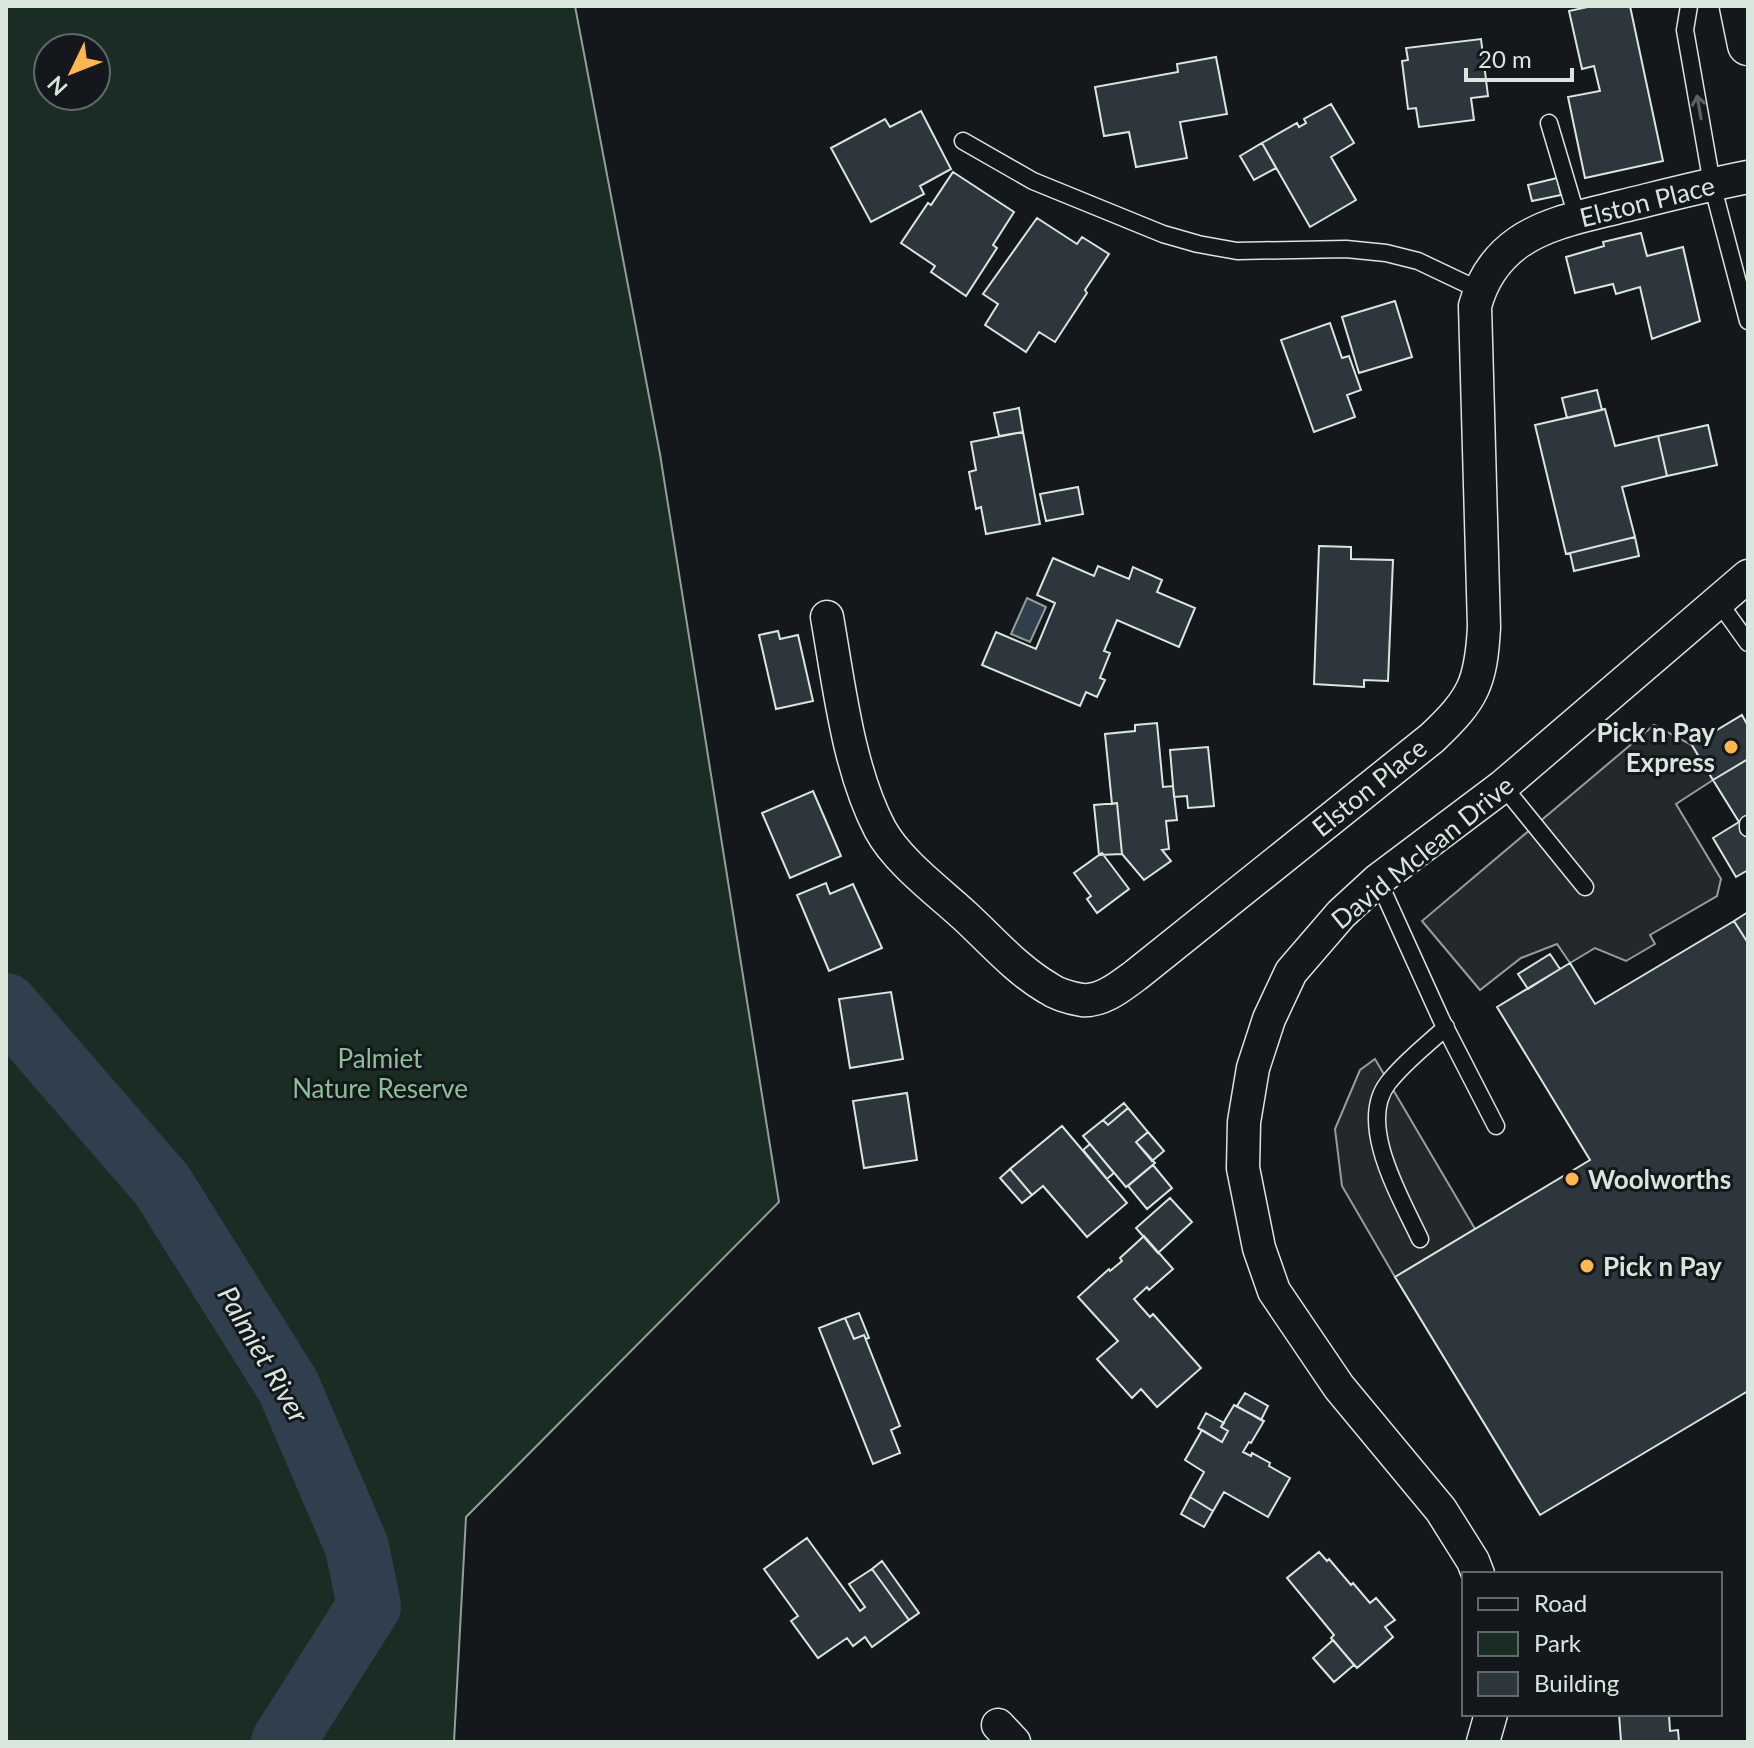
<svg xmlns="http://www.w3.org/2000/svg" width="1754" height="1748" viewBox="0 0 1754 1748" font-family="Lato,sans-serif">
<style>
.green{fill:#1a2d24;stroke:#939e99;stroke-width:2;fill-rule:evenodd}
.parking{fill:#24282b;stroke:#939e99;stroke-width:2}
.water{fill:#2f3f4d;stroke:#939e99;stroke-width:2}
.lines{fill:none;stroke-linecap:round;stroke-linejoin:round}
.river{stroke:#2f3f4d;stroke-width:64}
.building{fill:#2c363c;stroke:#d8e6dc;stroke-width:2}
.service-casing{stroke:#d8e6dc;stroke-width:19}
.minor-casing{stroke:#d8e6dc;stroke-width:35}
.tertiary-casing{stroke:#d8e6dc;stroke-width:43}
.service{stroke:#14181c;stroke-width:16}
.minor{stroke:#14181c;stroke-width:32}
.tertiary{stroke:#14181c;stroke-width:40}
.oneway{stroke:#59605f}
.poi-dot{fill:#ffb74d;stroke:#14181c;stroke-width:3}
.labels{text-anchor:middle;dominant-baseline:central;stroke-width:6;stroke-linejoin:round;paint-order:stroke}
.street-label{font-size:26px;fill:#d8e6dc;stroke:#14181c}
.poi-label{font-size:26px;font-weight:bold;fill:#d8e6dc;stroke:#14181c;text-anchor:start}
.park-label{font-size:26px;fill:#8ac095;stroke:#14181c}
.water-label{font-size:28px;font-style:italic;fill:#d8e6dc;stroke:#14181c}
</style>
<rect width="100%" height="100%" fill="#14181c"/>
<path class="green" d="M6,6H575L660,454L779,1202L466,1517L454,1742H6ZM48,48H96V96H48Z"/>
<path class="parking" d="M1654,725L1692,745L1713,780L1676,804L1721,879L1717,896L1650,935L1655,944L1626,961L1595,948L1570,963L1557,944L1521,958L1480,990L1422,921Z
M1375,1059L1475,1229L1395,1277L1342,1186L1335,1129L1360,1070Z"/>
<path class="water" d="M1027,598L1046,607L1030,642L1011,634Z"/>
<g class="lines">
<path class="river" d="M6,1005L162,1185L288,1386L357,1547L369,1606L283,1742"/>
</g>
<path class="building" d="M1592,6H1630L1663,161L1585,178L1568,97L1600,91L1594,66L1582,69L1569,11Z
M1481,39L1488,96L1471,98L1474,120L1419,127L1416,108L1408,109L1402,61L1408,60L1406,48Z
M1216,57L1227,114L1180,122L1187,158L1136,167L1129,132L1104,136L1095,87L1178,72L1177,64Z
M1331,104L1354,143L1331,157L1356,200L1310,227L1262,143L1297,123L1299,127L1306,123L1304,119Z
M921,111L951,169L920,186L924,194L871,222L831,148L885,119L890,127Z
M1262,143L1276,168L1254,180L1240,156Z
M953,172L1014,212L993,245L997,248L966,296L931,272L935,266L901,243L928,203L931,205Z
M1557,178L1561,195L1532,201L1528,185Z
M1037,218L1077,244L1082,237L1109,254L1085,290L1087,293L1055,342L1039,332L1026,352L985,325L998,304L983,294Z
M1641,233L1647,256L1683,247L1700,321L1652,339L1640,287L1616,294L1613,284L1575,293L1566,257L1604,246L1603,242Z
M1395,301L1412,357L1359,373L1342,317Z
M1330,323L1342,358L1349,356L1361,390L1347,395L1355,417L1314,432L1281,340Z
M1597,390L1602,410L1567,418L1562,398Z
M1019,408L1023,432L999,436L994,413Z
M1605,409L1615,446L1658,436L1667,476L1622,487L1635,537L1566,554L1535,425Z
M1708,425L1717,465L1667,476L1658,436Z
M1023,432L1040,524L986,534L981,507L976,509L969,472L976,470L971,442Z
M1078,487L1083,514L1046,521L1040,494Z
M1635,537L1639,556L1574,571L1570,553Z
M1319,546L1351,547V559L1393,560L1388,681L1364,680V687L1314,684Z
M1053,558L1094,576L1098,566L1129,579L1133,567L1162,580L1157,592L1195,608L1179,647L1117,620L1104,651L1110,653L1100,678L1105,680L1097,697L1086,692L1080,706L982,665L996,632L1036,649L1055,603L1037,595Z
M778,631L780,639L798,635L813,701L776,709L759,635Z
M1742,715L1748,726V759L1713,780L1692,745Z
M1157,723L1163,787L1173,786L1177,820L1166,821L1169,849L1162,850L1171,861L1144,880L1122,854L1117,803L1112,804L1105,734L1135,731V725Z
M1208,747L1214,806L1188,808L1187,796L1174,797L1170,750Z
M1748,759V870L1736,877L1713,838L1739,822L1713,780Z
M813,791L841,856L790,878L762,813Z
M1117,803L1122,854L1099,855L1094,805Z
M1102,853L1129,889L1097,913L1087,899L1091,896L1074,873Z
M826,883L830,894L853,884L882,948L829,971L797,895Z
M1748,912V943L1734,921Z
M1734,921L1748,943V1391L1540,1515L1395,1277L1590,1160L1497,1007L1570,963L1595,1004Z
M1550,954L1560,969L1528,989L1518,974Z
M891,992L903,1059L850,1068L839,999Z
M907,1093L917,1160L864,1168L853,1101Z
M1124,1103L1128,1108L1108,1125L1103,1120Z
M1128,1108L1148,1132L1136,1142L1155,1163L1126,1187L1083,1136L1103,1120L1108,1125Z
M1062,1126L1127,1203L1087,1237L1043,1186L1032,1195L1010,1169Z
M1148,1132L1164,1151L1152,1161L1136,1142Z
M1090,1144L1114,1173L1107,1179L1083,1150Z
M1153,1165L1172,1188L1147,1209L1128,1186Z
M1010,1169L1032,1195L1022,1203L1000,1178Z
M1170,1198L1192,1222L1158,1253L1136,1228Z
M1144,1236L1173,1269L1149,1290L1147,1287L1134,1299L1150,1317L1153,1314L1201,1368L1157,1407L1141,1389L1132,1398L1097,1359L1118,1341L1078,1297L1109,1269L1110,1271L1122,1261L1120,1258Z
M859,1313L869,1338L866,1339L864,1335L854,1339L845,1318Z
M845,1318L854,1339L864,1335L900,1426L891,1430L900,1453L873,1464L819,1328Z
M1245,1393L1268,1406L1261,1420L1237,1406Z
M1234,1405L1264,1421L1251,1443L1249,1442L1243,1452L1251,1456L1252,1453L1270,1463L1269,1466L1290,1478L1268,1517L1224,1492L1213,1511L1190,1497L1204,1472L1185,1460L1202,1430L1222,1442L1228,1431L1221,1427Z
M1206,1413L1224,1423L1221,1427L1228,1431L1222,1442L1198,1428Z
M1190,1497L1213,1511L1204,1527L1181,1514Z
M807,1538L860,1611L865,1607L849,1584L872,1569L909,1620L872,1647L865,1637L853,1646L847,1638L818,1658L791,1621L798,1616L764,1569Z
M1319,1552L1327,1561L1329,1559L1351,1585L1353,1583L1370,1603L1376,1598L1395,1620L1385,1627L1393,1637L1357,1668L1331,1638L1334,1635L1287,1578Z
M882,1561L919,1613L909,1620L872,1569Z
M1333,1640L1354,1665L1334,1682L1313,1658Z
M1619,1714H1677L1669,1715L1670,1731L1678,1730L1679,1742L1621,1741Z"/>
<g class="lines">
<g class="service-casing">
<path id="service" d="M1689,6L1685,30L1712,184L1748,321
M1549,123L1577,217
M963,141L1033,181L1163,234L1198,244L1237,251L1346,249L1386,253L1418,261L1479,290
M1718,601L1748,643
M1503,786L1585,887
M1748,824V828
M1378,880L1441,1019L1496,1126
M1420,1239C1402,1200 1356,1124 1388,1083C1404,1062 1427,1045 1446,1027"/>
</g>
<g class="minor-casing">
<path id="minor" d="M827,617C839,685 848,768 880,829C897,861 939,892 965,916C992,941 1017,970 1048,988C1058,995 1070,998 1082,1000C1102,1002 1121,986 1136,975L1432,738C1473,699 1481,684 1484,627L1475,306C1482,280 1496,258 1519,242C1548,222 1588,215 1623,206C1664,196 1706,185 1748,177
M1478,1574L1473,1561L1441,1510L1339,1387L1274,1291L1259,1248L1243,1168L1244,1122L1253,1068L1269,1019L1291,972L1341,914L1378,880L1503,786L1748,576
M998,1725L1014,1742
M1483,1742L1491,1714"/>
</g>
<g class="tertiary-casing">
<path id="tertiary" d="M1740,6L1748,45"/>
</g>
<use href="#service" class="service"/>
<use href="#minor" class="minor"/>
<use href="#tertiary" class="tertiary"/>
</g>
<defs><path id="oneway-shaft" d="M-6 0H5M1.5-3L5.5 0L1.5 3" fill="none" stroke-width="1.6" stroke-linecap="round" stroke-linejoin="round" transform="scale(2)"/></defs>
<use class="oneway" href="#oneway-shaft" transform="translate(1699 107) rotate(-100)"/>
<g class="poi-dot">
<circle cx="1731" cy="747" r="8"/>
<circle cx="1572" cy="1179" r="8"/>
<circle cx="1587" cy="1266" r="8"/>
</g>
<g class="labels">
<g class="street-label">
<text transform="translate(1647 201) rotate(-14)">Elston Place</text>
<text transform="translate(1369 787) rotate(-39)">Elston Place</text>
<text transform="translate(1422 852) rotate(-39)">David Mclean Drive</text>
</g>
<g class="poi-label">
<text x="1715" y="732" text-anchor="end">Pick n Pay<tspan x="1715" dy="30">Express</tspan></text>
<text x="1588" y="1179">Woolworths</text>
<text x="1603" y="1266">Pick n Pay</text>
</g>
<g class="park-label">
<text x="380" y="1058">Palmiet<tspan x="380" dy="30">Nature Reserve</tspan></text>
</g>
<g class="water-label">
<text transform="translate(264 1354) rotate(60)">Palmiet River</text>
</g>
</g>
<rect width="1754" height="1748" fill="none" stroke="#d8e6dc" stroke-width="16"/>
<rect x="1462" y="1572" width="260" height="144" fill="#14181c" stroke="#626a69" stroke-width="2"/>
<rect x="1478" y="1598" width="40" height="12" fill="#14181c" stroke="#626a69" stroke-width="2"/>
<text x="1534" y="1612" font-size="24" fill="#d8e6dc">Road</text>
<rect x="1478" y="1632" width="40" height="24" fill="#1a2d24" stroke="#626a69" stroke-width="2"/>
<text x="1534" y="1652" font-size="24" fill="#d8e6dc">Park</text>
<rect x="1478" y="1672" width="40" height="24" fill="#2c363c" stroke="#626a69" stroke-width="2"/>
<text x="1534" y="1692" font-size="24" fill="#d8e6dc">Building</text>
<g transform="translate(72 72) rotate(227)"><circle r="38" fill="#14181c" stroke="#626a69" stroke-width="2"/>
<path d="M0-6L14 30L0 20L-14 30Z" fill="#ffb74d"/>
<text y="-12" font-size="22" font-weight="bold" text-anchor="middle" fill="#d8e6dc">N</text>
</g>
<path d="M1466 68v12h106v-12" fill="none" stroke="#d8e6dc" stroke-width="4"/>
<text x="1478" y="68" font-size="24" fill="#d8e6dc" stroke="#14181c" stroke-width="6" paint-order="stroke">20 m</text>
</svg>
